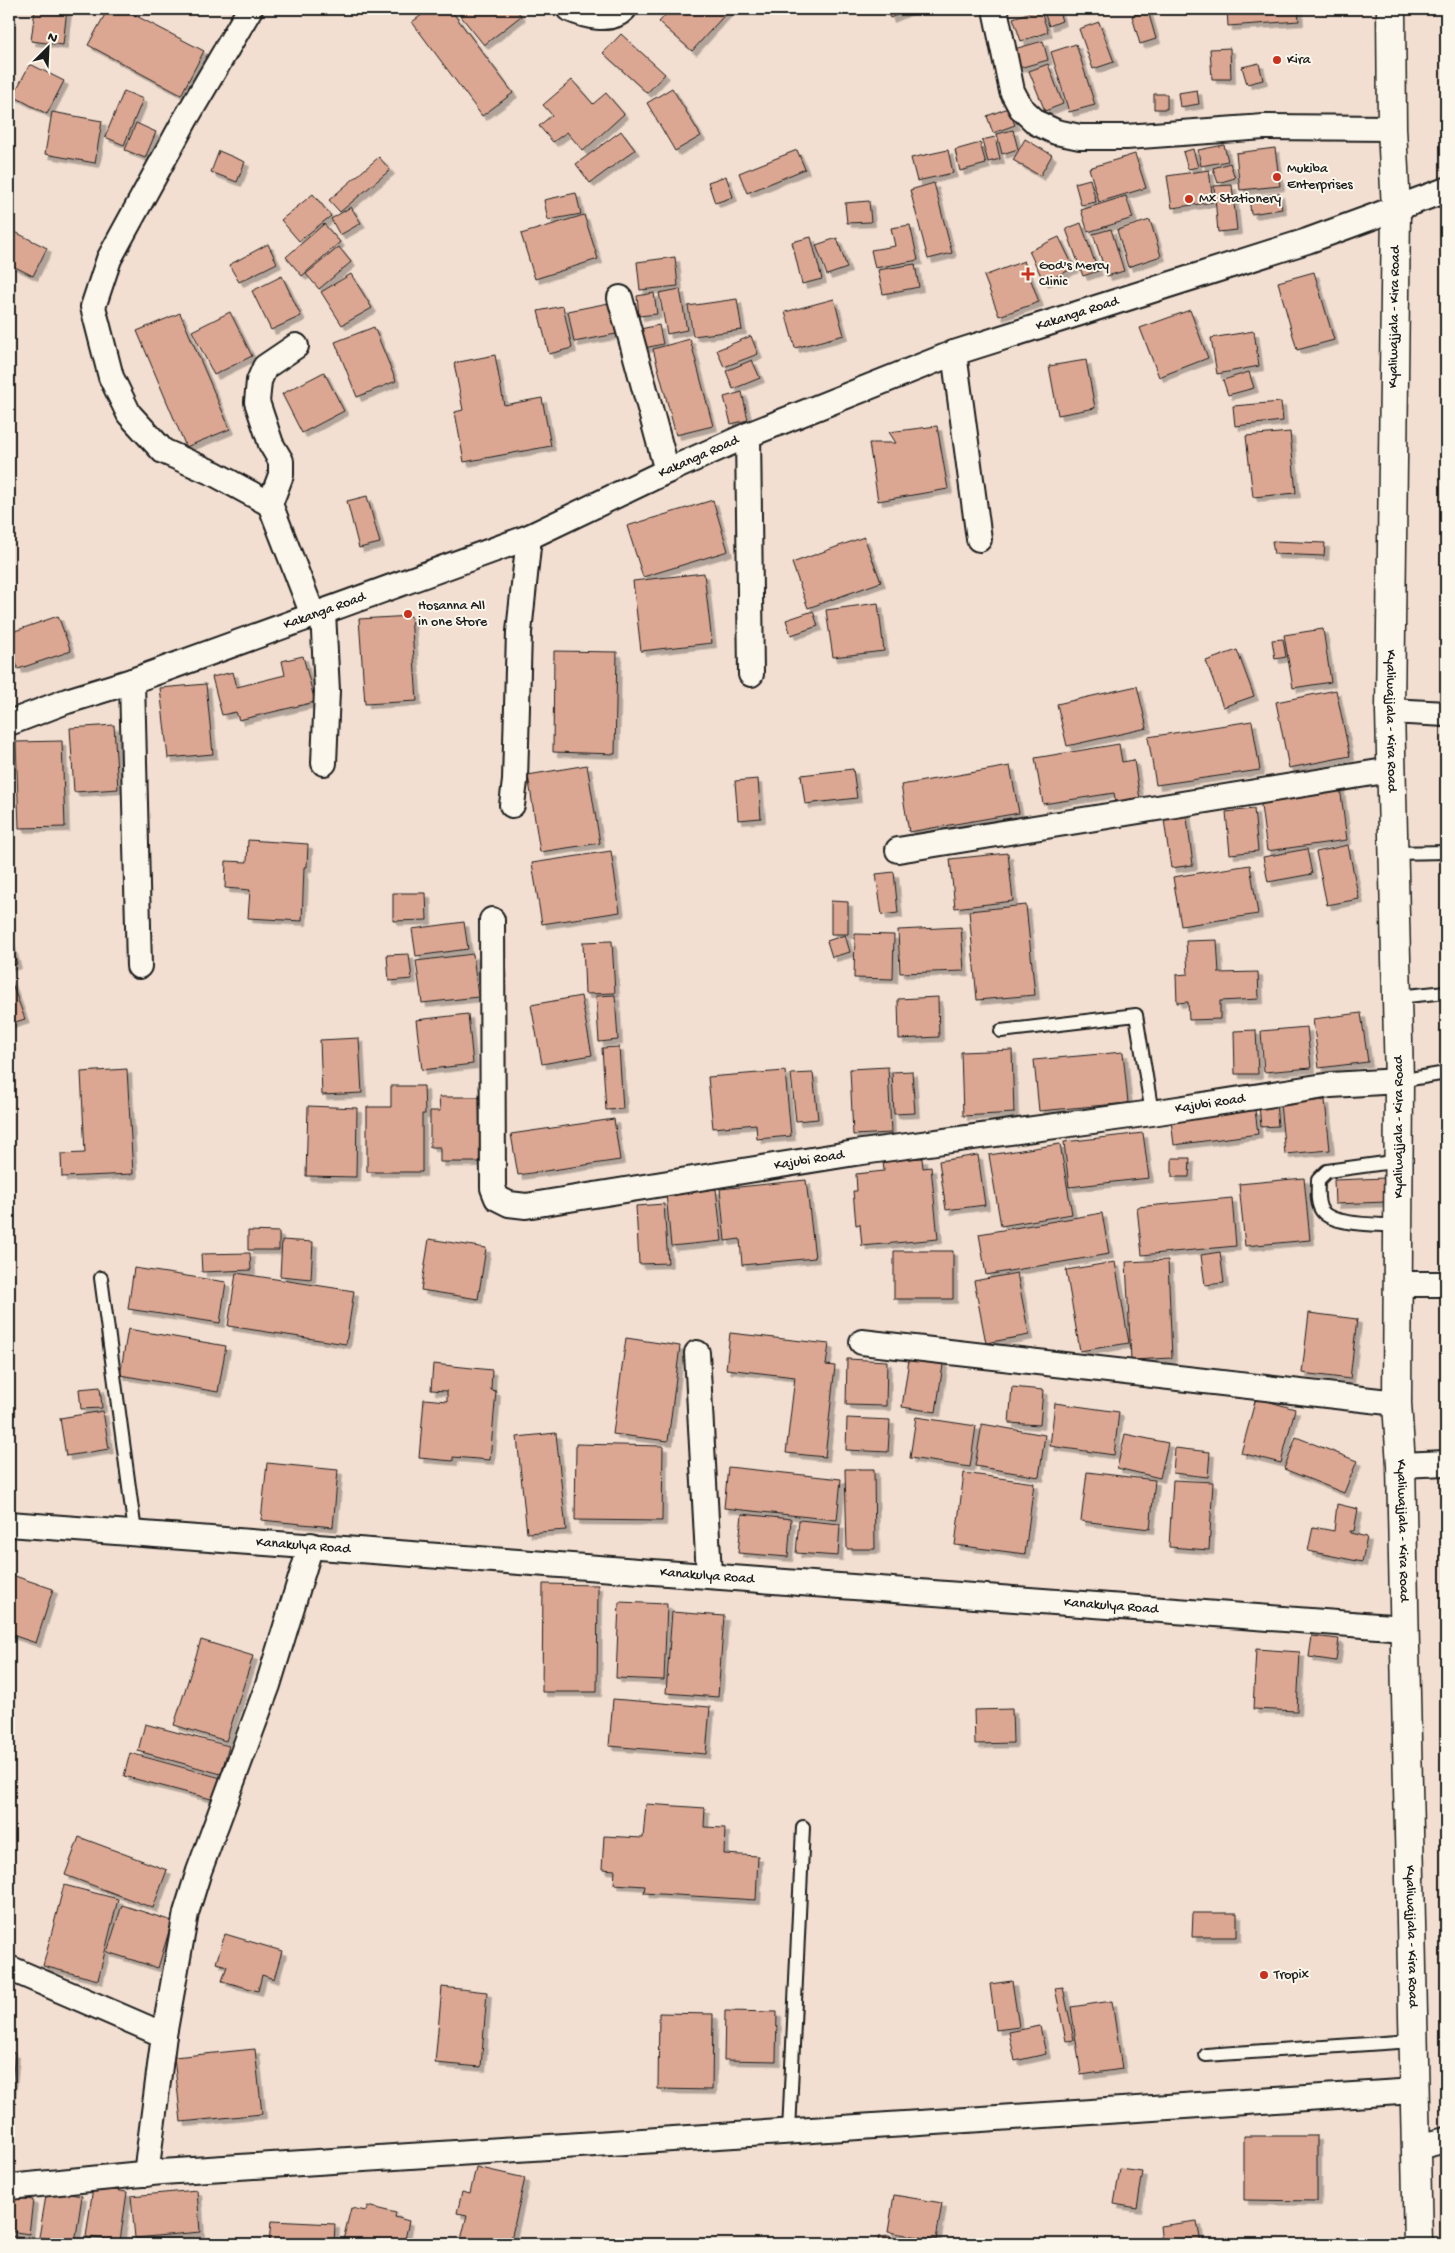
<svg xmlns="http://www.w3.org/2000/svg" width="1455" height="2253" viewBox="0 0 1455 2253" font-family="'Gochi Hand',sans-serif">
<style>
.building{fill:#dca792;stroke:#1c1c1c;filter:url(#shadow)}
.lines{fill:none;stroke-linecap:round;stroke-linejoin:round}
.service-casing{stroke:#1c1c1c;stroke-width:16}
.minor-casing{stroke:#1c1c1c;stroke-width:28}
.tertiary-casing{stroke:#1c1c1c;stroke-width:31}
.service{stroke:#fbf7ec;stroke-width:12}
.minor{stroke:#fbf7ec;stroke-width:24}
.tertiary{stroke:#fbf7ec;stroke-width:28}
.poi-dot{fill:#c8321e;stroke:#fbf7ec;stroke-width:2}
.labels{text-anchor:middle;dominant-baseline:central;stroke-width:4;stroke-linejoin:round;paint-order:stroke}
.poi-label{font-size:14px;fill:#1c1c1c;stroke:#fbf7ec;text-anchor:start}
.street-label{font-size:14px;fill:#1c1c1c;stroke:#fbf7ec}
</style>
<defs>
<filter id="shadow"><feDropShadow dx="4.5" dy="4.5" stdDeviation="0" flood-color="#0004"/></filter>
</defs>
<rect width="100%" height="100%" fill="#f2dfd1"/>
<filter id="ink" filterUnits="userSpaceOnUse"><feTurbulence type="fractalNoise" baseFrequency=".02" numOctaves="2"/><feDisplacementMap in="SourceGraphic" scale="10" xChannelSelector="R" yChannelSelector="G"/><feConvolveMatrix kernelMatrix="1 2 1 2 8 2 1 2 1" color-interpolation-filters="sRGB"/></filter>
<g filter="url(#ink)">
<path class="building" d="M35,9H67L63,45L31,41Z
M108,9H123L204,51L181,95L88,45Z
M430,9H450L513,93L482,116L412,22Z
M455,9H516L521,16L484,45Z
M671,9H730L692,51L659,22Z
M886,9H910L890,18Z
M1040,9L1048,32L1021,41L1013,18Z
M1043,9H1058L1062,21L1049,26Z
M1227,9H1298L1299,21L1228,26Z
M1148,11L1156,39L1140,44L1132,16Z
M1099,22L1114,62L1093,69L1079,29Z
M621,34L665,74L647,93L603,53Z
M1043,41L1048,60L1019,68L1014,49Z
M1076,44L1095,105L1069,112L1051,52Z
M1230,48L1231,79H1212L1210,49Z
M1259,63L1263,80L1247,84L1242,67Z
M30,64L64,81L47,114L13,96Z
M1048,64L1063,104L1045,111L1029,71Z
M572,80L593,104L606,93L624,114L583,151L567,132L553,142L539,126L552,115L543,105Z
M672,88L701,136L675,151L647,103Z
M1197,90L1199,104L1180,107L1178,93Z
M124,91L143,99L124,145L105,137Z
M1154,94H1167V109H1154Z
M1008,108L1015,125L993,133L987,116Z
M52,112L102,121L95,163L45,154Z
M136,123L156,132L145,158L125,150Z
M1013,130L1018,149L1002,154L997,134Z
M621,131L635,150L590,183L576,164Z
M995,137L1000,159L988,162L982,140Z
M1025,139L1052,155L1040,176L1013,160Z
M980,143L986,164L960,171L955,150Z
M1224,145L1228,161L1201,166L1198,150Z
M1275,148L1280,186L1240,190L1236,153Z
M1193,149L1198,167L1188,169L1183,152Z
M797,150L805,169L747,193L739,173Z
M948,150L953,173L917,181L911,158Z
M219,151L245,162L237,182L211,172Z
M1135,154L1146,188L1099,202L1089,168Z
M379,157L390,170L340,212L329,200Z
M1230,163L1235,178L1218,183L1213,168Z
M1209,170L1213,202L1172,208L1167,176Z
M726,176L733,197L715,203L708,182Z
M1090,179L1096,202L1081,205L1075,183Z
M934,183L952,253L928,259L910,190Z
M1232,185L1237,230L1218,232L1214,186Z
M576,193L581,214L548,220L544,200Z
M1279,193L1282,209L1251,214L1249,198Z
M313,194L331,216L299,241L281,220Z
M1126,196L1133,218L1088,232L1081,210Z
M869,201L871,222L847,223L845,203Z
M351,207L361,223L340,235L331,219Z
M584,215L598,259L535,279L521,234Z
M1150,220L1161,256L1128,267L1117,230Z
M1081,223L1098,271L1083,276L1066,229Z
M324,224L340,242L302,276L286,257Z
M910,225L918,260L875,268L871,250L895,246L891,228Z
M9,229L47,248L33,276L9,264Z
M1111,229L1124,271L1107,276L1093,234Z
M811,237L822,279L802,284L792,242Z
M1059,237L1074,268L1044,282L1029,251Z
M837,238L847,268L827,275L816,245Z
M268,244L277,263L239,282L229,265Z
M339,247L351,262L319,289L306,274Z
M675,257L678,286L640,290L637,262Z
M1024,261L1039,302L999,316L984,276Z
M915,264L919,287L883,294L878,270Z
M1314,272L1334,340L1297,350L1278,282Z
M351,274L372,308L342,325L321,292Z
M282,276L301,316L271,330L252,291Z
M680,289L687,330L667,334L659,293Z
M654,293L657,314L639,316L637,296Z
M737,299L742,330L693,336L688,306Z
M834,299L844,335L795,348L785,312Z
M609,303L616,334L574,342L568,311Z
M563,306L572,348L549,354L538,311Z
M1190,310L1208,358L1159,377L1140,328Z
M230,312L252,356L214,375L192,331Z
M180,313L230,429L186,447L137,331Z
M659,325L663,344L640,349L636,330Z
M374,327L396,381L357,397L335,342Z
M1254,331L1259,366L1217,374L1211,338Z
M751,336L758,354L724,367L717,350Z
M690,339L713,426L676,435L653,349Z
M495,355L504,405L542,398L551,446L464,462L455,412L463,410L454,363Z
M752,360L760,378L733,389L726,371Z
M1086,360L1095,408L1058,415L1049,366Z
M324,372L344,411L302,433L282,394Z
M1249,372L1254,388L1228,395L1223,380Z
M742,392L748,420L731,424L724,397Z
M1281,402L1283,421L1235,426L1233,406Z
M937,426L948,489L878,501L869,443H896L889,432Z
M1290,432L1296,493L1253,497L1246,436Z
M367,496L380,543L359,548L347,501Z
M713,500L728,551L643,577L627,526Z
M864,537L881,582L808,608L792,563Z
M1272,541L1325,543L1324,556L1274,554Z
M704,573L712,643L641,651L633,581Z
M878,603L884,651L833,657L826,610Z
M813,611L818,626L791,635L786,620Z
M58,616L71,651L18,669L9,641V633Z
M411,616L417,701L365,704L359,619Z
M1323,629L1331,682L1293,688L1284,635Z
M1283,639L1286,657L1275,659L1272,640Z
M1237,650L1254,696L1223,707L1206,661Z
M554,651L617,652L615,754L553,752Z
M303,656L315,702L239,720L236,712L222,715L212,677L233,672L237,687L285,675L282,661Z
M206,684L213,754L168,758L160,688Z
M1137,686L1147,728L1067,746L1057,704Z
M1336,690L1350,756L1289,768L1276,702Z
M1252,721L1260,770L1156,785L1148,737Z
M114,725L118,789L74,792L70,728Z
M62,741L65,827L19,828L16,742Z
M1119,744L1122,762L1134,760L1140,799L1116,804L1114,793L1043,804L1035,758Z
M587,765L600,843L540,852L528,775Z
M1010,766L1019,813L909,832L901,785Z
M853,769L857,798L805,804L801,775Z
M758,779L761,818L738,820L735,781Z
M1340,787L1347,840L1267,851L1260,798Z
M1254,809L1258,851L1230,854L1226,812Z
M1186,810L1193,865L1171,868L1163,813Z
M248,840L308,844L307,867H304L302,921L248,918L250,890L225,888L226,861L247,862Z
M1348,845L1359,899L1327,905L1316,852Z
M1307,849L1312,874L1268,882L1263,857Z
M611,851L620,912L542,924L532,863Z
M1008,853L1013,901L955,908L950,859Z
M1250,865L1258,914L1181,926L1173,877Z
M894,872L898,913L882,915L876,874Z
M393,893H426L427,920L393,921Z
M831,901L848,902V934H831Z
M1026,905L1035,995L977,1000L969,911Z
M464,922L468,949L416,956L412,929Z
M961,927L964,971L900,973L898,930Z
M855,934L894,935L893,979L854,978Z
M845,935L850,952L832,957L827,941Z
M9,937L17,964L9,966Z
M1217,940L1219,973L1258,972L1259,999L1220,1001V1019L1189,1020L1188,1002L1177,1003L1176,975L1188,974L1186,941Z
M612,941L615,993L585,994L583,942Z
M409,954L412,979L389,981L387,955Z
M473,954L478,997L422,1003L416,961Z
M11,981L25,1019L9,1024V982Z
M615,995L618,1040L599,1042L596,996Z
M581,996L592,1055L542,1064L531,1005Z
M938,997L939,1037L899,1039L898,999Z
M1361,1013L1368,1062L1319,1068L1313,1019Z
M468,1014L473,1064L422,1070L416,1020Z
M1307,1027L1311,1068L1264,1072L1261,1031Z
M1256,1030L1258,1074H1235L1234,1031Z
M359,1038L362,1093L322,1095L320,1040Z
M619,1047L623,1109L606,1110L602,1048Z
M1012,1050L1014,1113L963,1116L961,1052Z
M1123,1052L1128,1103L1039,1111L1034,1060Z
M888,1067L891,1133L853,1135L850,1069Z
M127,1069L133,1174L62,1177L61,1154L85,1153L81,1072Z
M785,1071L791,1136L757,1139L756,1124L713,1128L708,1077Z
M912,1071L915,1113L894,1114L892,1072Z
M813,1073L818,1119L796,1121L791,1074Z
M391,1086H424L425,1114H422V1172H367V1107H391Z
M439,1097H479L480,1162H440V1147H430V1111H440Z
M1325,1100L1330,1150L1285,1154L1280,1103Z
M1276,1103L1278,1126L1261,1127L1259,1105Z
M308,1106L357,1108L356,1177L306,1176Z
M1255,1110L1258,1134L1174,1145L1171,1120Z
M614,1119L620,1160L518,1175L511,1134Z
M1143,1133L1149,1178L1069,1187L1064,1142Z
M1060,1144L1072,1214L1001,1226L989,1155Z
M978,1155L985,1205L946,1210L939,1161Z
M922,1158L923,1168L931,1167L938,1239L862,1246L860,1224L856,1225L853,1191H857L856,1174L884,1171L883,1161Z
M1172,1158H1190L1189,1177H1172Z
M1304,1178L1310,1240L1245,1246L1239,1184Z
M1385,1178L1386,1202L1335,1204L1334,1180Z
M806,1180L815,1258L742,1265L740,1239L725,1241L720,1189Z
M716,1189L722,1241L671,1246L666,1193Z
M1232,1198L1236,1246L1142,1255L1137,1207Z
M664,1204L668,1263L639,1264L636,1206Z
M1102,1213L1109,1254L986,1275L979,1234Z
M248,1231L279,1232V1250H248Z
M429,1239L486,1248L478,1299L421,1290Z
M282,1240L313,1242L311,1279L280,1276Z
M894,1251H953V1299H894Z
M1220,1252L1224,1283L1205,1285L1201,1255Z
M250,1253L251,1270L202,1272L201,1254Z
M1168,1260L1172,1358L1131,1360L1126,1262Z
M1115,1262L1129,1343L1080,1351L1066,1270Z
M134,1268L226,1282L220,1323L128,1309Z
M236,1273L354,1291L346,1344L228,1326Z
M1017,1273L1029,1335L986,1343L974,1281Z
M1309,1313L1357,1319L1350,1379L1302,1373Z
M128,1329L226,1346L218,1392L120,1375Z
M730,1333L829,1344L826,1365L835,1366L825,1457L786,1453L795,1377L726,1369Z
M626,1338L680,1346L668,1441L613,1434Z
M910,1353L944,1358L936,1412L902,1407Z
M847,1359L887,1361L886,1406L846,1405Z
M433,1364L492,1370L491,1390L496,1391L490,1460L453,1457V1461L419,1458L424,1399L447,1401V1391L431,1390Z
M100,1387L102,1408L81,1409L79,1389Z
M1012,1387L1043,1390L1040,1425L1009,1423Z
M1256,1398L1295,1409L1281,1463L1241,1453Z
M1055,1403L1119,1412L1114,1455L1050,1446Z
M103,1411L109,1449L66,1456L60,1418Z
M916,1417L976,1426L970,1467L910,1458Z
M847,1418L890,1420L888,1452L846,1450Z
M982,1424L1045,1435L1039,1477L975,1466Z
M556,1433L566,1530L527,1533L517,1437Z
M1125,1434L1168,1443L1160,1478L1117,1468Z
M1296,1437L1357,1461L1344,1493L1284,1469Z
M576,1444L663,1446L662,1521L575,1520Z
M1175,1448L1210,1452L1208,1477L1173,1473Z
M267,1463L338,1470L333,1527L261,1520Z
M728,1467L841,1479L837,1520L724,1508Z
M845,1469H874L875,1549H847Z
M1087,1472L1155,1480L1150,1529L1081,1521Z
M964,1473L1034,1483L1025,1554L955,1545Z
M1173,1480L1213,1482L1209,1550L1169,1547Z
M1337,1504L1358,1509L1354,1531H1350V1533L1367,1537L1362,1562L1308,1551L1313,1527L1334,1531Z
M742,1514L791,1519L788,1557L738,1553Z
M799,1520L840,1524L838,1556L796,1553Z
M9,1574L53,1589L36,1643L9,1634Z
M543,1584L598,1585L597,1692H542Z
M619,1602L667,1604L664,1680L616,1678Z
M672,1612L724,1616L718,1697L666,1693Z
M1312,1636L1339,1639L1336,1661L1309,1657Z
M201,1640L253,1656L226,1741L174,1725Z
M1256,1649L1300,1652L1297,1711L1253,1709Z
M613,1699L710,1707L706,1754L609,1746Z
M1012,1709L1013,1743L975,1744L974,1710Z
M145,1724L229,1746L221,1774L138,1751Z
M130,1753L221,1778L215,1800L124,1776Z
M646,1804L705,1808L704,1827L725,1828L724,1854L758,1856L756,1900L644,1893L645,1886L614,1884L615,1870L602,1869L604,1836L643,1838Z
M79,1837L167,1870L153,1908L65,1875Z
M64,1885L118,1899L98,1980L43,1966Z
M122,1905L172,1921L158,1968L107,1952Z
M1193,1913H1237V1937H1192Z
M225,1934L282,1951L274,1979L262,1975L258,1991L222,1981L227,1966L216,1963Z
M1012,1981L1019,2027L996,2030L990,1984Z
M442,1987L487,1992L481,2067L435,2063Z
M1063,1987L1074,2040L1066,2041L1055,1988Z
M1112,2001L1122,2069L1081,2075L1071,2007Z
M725,2011L777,2012L776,2061L724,2060Z
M659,2013L713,2014L712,2090L658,2089Z
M1040,2026L1046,2054L1015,2061L1009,2032Z
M255,2049L262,2114L181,2122L174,2057Z
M9,2052L15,2053L9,2112Z
M1244,2136H1317V2201L1244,2200Z
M476,2167L525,2178L510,2244H460L467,2215L457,2213L462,2192L470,2194Z
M1120,2169L1143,2172L1137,2208L1114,2204Z
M93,2187L127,2192L120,2241L86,2237Z
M47,2190L82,2196L75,2243L39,2237Z
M197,2190L200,2232L135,2238L131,2196Z
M894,2195L942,2203L936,2240L888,2232Z
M9,2197L33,2200L29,2234L9,2231Z
M367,2206L396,2213L395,2217L409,2221L404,2244H342L351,2208L366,2211Z
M271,2221L335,2224L334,2244H269Z
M1197,2221L1201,2244H1162L1160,2226Z
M9,2236L68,2244H9Z
M890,2236L891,2244H879L878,2237Z"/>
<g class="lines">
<g class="service-casing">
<path id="service" d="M1394,853L1446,852
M1397,997L1446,992
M1001,1031L1136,1015L1152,1113
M1399,1081L1446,1073
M1399,1226C1381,1224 1333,1226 1322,1211C1316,1203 1318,1190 1318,1180L1327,1171L1399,1161
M101,1278L135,1532
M1206,2055L1413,2041
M789,2132L803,1827"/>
</g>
<g class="minor-casing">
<g id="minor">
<path d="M250,9L185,120L109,259L93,307L111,377L129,414L163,451L215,474L270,504"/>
<path d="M569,9C585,16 610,23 624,9"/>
<path d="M995,9L1012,91L1021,108L1037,123L1056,132L1080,137H1126L1264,127L1392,128"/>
<path d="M620,298L667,471"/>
<path d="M296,346L265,367L259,381L257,402L271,444L281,461V475L270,504L313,615"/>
<path d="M954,353L979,539"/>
<path d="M748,435L751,674"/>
<path d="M323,612L327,691L324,763"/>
<path d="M132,681L139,966"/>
<path d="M1390,711L1446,714"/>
<path id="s1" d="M9,723L67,701L132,681L529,537L667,471L748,435L954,353L1307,241L1446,190"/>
<path d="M512,805L515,781L519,632L529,537"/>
<path d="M898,850L1391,770"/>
<path id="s2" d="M492,920L493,1188L497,1198L509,1204L526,1206L855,1153L1152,1113L1331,1085L1399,1081"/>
<path d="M1398,1284H1446"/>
<path d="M862,1342L1397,1403"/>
<path d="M697,1353L709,1575"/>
<path d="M1401,1465L1446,1463"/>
<path id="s3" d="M9,1524L1404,1628"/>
<path d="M9,1968L164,2035"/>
<path d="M1417,2147L1446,2140"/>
<path d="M146,2174L164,2035L186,1913L199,1871L268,1685L311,1545"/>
<path d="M9,2187L162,2172L1415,2091"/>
</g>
</g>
<g class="tertiary-casing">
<g id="tertiary">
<path id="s4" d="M1391,9L1392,128L1396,210L1390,711L1399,1081L1397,1403L1401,1465L1418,2244"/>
</g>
</g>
<use href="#service" class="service"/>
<use href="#minor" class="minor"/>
<use href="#tertiary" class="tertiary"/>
</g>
</g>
<g class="poi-dot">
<circle cx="1277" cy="60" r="5"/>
<circle cx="1277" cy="177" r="5"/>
<circle cx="1189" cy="199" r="5"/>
<path d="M1025.5 266.5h5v5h5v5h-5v5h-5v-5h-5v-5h5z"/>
<circle cx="408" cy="614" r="5"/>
<circle cx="1264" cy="1975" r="5"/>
</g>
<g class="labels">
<g class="poi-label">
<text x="1287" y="60">Kira</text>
<text x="1287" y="169">Mukiba<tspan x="1287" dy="16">Enterprises</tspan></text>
<text x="1199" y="199">Mx Stationery</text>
<text x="1039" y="266">God's Mercy<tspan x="1039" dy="16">Clinic</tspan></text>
<text x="418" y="606">Hosanna All<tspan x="418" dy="16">in one Store</tspan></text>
<text x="1274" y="1975">Tropix</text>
</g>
<g class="street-label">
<text stroke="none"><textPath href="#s1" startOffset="1145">Kakanga Road</textPath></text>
<text transform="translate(1395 317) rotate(-89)">Kyaliwajjala - Kira Road</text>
<text stroke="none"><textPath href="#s1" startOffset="740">Kakanga Road</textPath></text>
<text stroke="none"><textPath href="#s1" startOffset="335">Kakanga Road</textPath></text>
<text stroke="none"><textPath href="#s4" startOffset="712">Kyaliwajjala - Kira Road</textPath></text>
<text stroke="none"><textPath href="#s2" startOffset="1001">Kajubi Road</textPath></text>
<text transform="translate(1399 1127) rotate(-90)">Kyaliwajjala - Kira Road</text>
<text stroke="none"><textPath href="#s2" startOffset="596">Kajubi Road</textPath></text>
<text stroke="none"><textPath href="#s4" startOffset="1522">Kyaliwajjala - Kira Road</textPath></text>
<text stroke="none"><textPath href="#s3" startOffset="295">Kanakulya Road</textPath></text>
<text stroke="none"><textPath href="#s3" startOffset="700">Kanakulya Road</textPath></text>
<text stroke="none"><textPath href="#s3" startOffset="1105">Kanakulya Road</textPath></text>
<text stroke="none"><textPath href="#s4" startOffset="1928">Kyaliwajjala - Kira Road</textPath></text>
</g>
</g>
<rect width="1455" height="2253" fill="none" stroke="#fbf7ec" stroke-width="30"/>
<rect x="15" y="15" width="1425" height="2223" fill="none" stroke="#1c1c1c" stroke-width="2" filter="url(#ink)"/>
<g transform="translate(48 48) rotate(24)" stroke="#fbf7ec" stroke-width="4" paint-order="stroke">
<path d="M0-4L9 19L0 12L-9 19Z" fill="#1c1c1c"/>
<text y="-8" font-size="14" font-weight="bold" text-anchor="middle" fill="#1c1c1c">N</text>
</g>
</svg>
